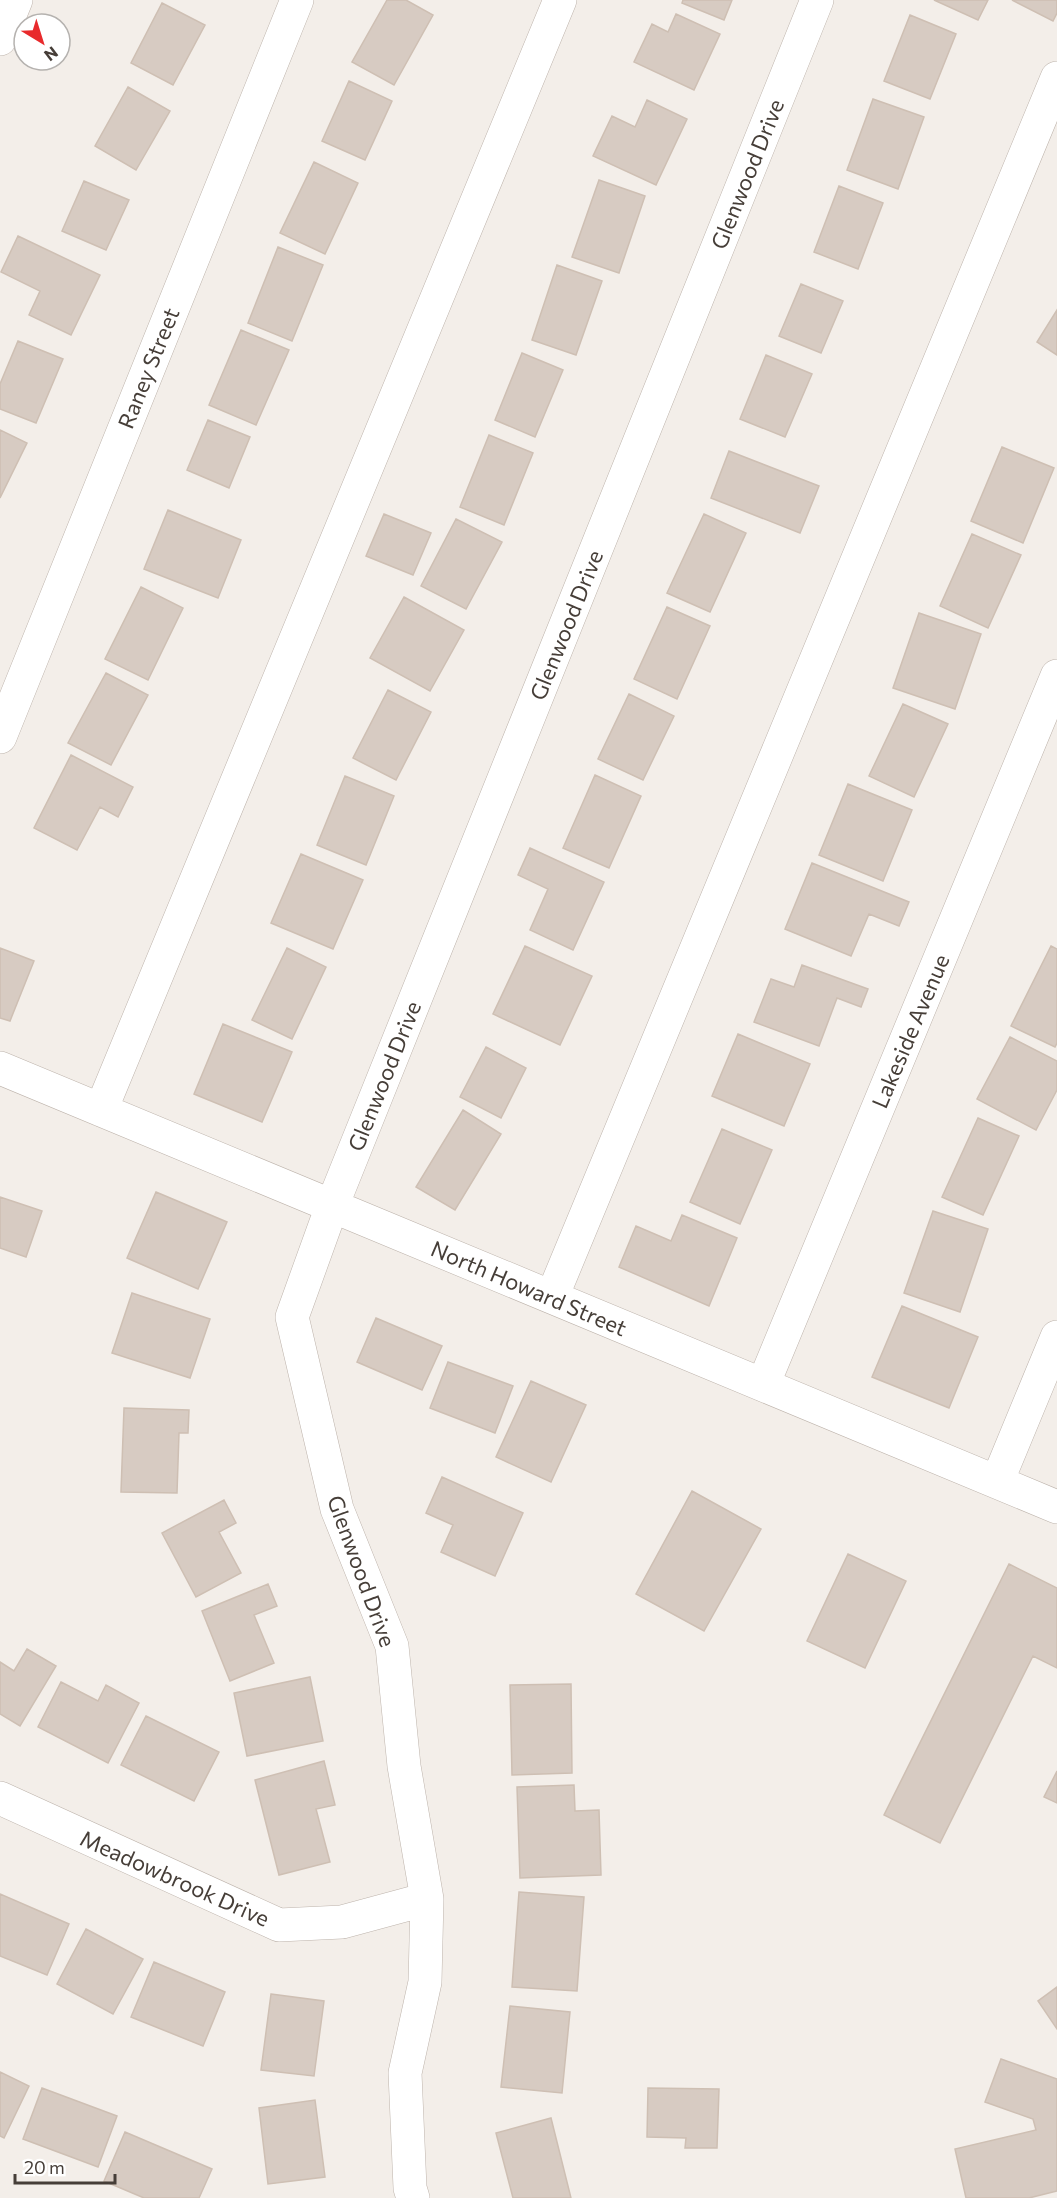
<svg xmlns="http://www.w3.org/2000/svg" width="1057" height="2198" viewBox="0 0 1057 2198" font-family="Commissioner,sans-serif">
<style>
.building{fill:#d7cbc2;stroke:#cebfb3;stroke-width:1.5}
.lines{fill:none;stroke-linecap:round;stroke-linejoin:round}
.minor-casing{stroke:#beb4ac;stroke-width:34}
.minor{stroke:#fff;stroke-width:33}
.labels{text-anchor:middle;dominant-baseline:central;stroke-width:5;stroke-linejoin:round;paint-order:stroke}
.street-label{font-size:22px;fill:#463e38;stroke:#fff}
</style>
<rect width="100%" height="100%" fill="#f3eee9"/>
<path class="building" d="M387,0H406L433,15L394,85L352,62Z
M683,0H732L724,20L682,3Z
M934,0H988L978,20Z
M1012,0H1057V13L1053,21Z
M162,3L205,25L173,85L131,63Z
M676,14L720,34L694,90L634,62L652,24L668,32Z
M910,15L956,34L930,99L884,81Z
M349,81L392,101L365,160L322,141Z
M128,87L170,111L136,170L95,146Z
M873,99L924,117L898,189L847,170Z
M647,100L687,119L656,185L593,156L612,116L635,127Z
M314,162L358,183L325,254L280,233Z
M599,180L645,196L619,273L572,257Z
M84,181L129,200L106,250L62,231Z
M839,186L883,203L858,269L814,252Z
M18,236L100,275L71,335L29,315L40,291L1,272Z
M278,247L323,265L292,341L248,323Z
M557,265L602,281L576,355L532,340Z
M801,284L843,301L821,353L779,336Z
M1057,310V355L1037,342Z
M241,330L289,350L256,425L209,405Z
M18,341L63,359L36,423L0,409V384Z
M522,353L563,370L535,437L495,420Z
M766,355L812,374L785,437L740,419Z
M208,420L250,437L229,488L187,470Z
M0,430L27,443L0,498Z
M489,435L533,453L504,525L460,507Z
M1002,447L1054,468L1023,543L971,521Z
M729,451L819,486L800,533L711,498Z
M168,510L241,540L218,598L144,569Z
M384,514L431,533L413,575L366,556Z
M704,514L746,533L710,612L667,593Z
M456,519L502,542L466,609L421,586Z
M972,534L1021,555L988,628L940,606Z
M141,587L183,608L148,680L105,659Z
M404,597L464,630L430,691L370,658Z
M667,607L710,626L677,699L634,679Z
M919,613L981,634L955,709L893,688Z
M106,673L148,695L111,765L68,743Z
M388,690L431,712L396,780L353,758Z
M629,694L674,716L643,780L598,759Z
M903,704L948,724L914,797L869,776Z
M71,755L133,787L118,817L100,807L77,850L34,828Z
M595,775L641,796L609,868L563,848Z
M345,776L394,796L366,865L317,845Z
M848,784L912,810L883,881L819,855Z
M530,848L604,882L573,950L530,930L548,889L518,875Z
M301,854L363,880L333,949L271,923Z
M812,863L909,902L899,926L869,914L851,956L785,929Z
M525,946L592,976L560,1045L493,1014Z
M1051,946L1057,949V1043L1055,1047L1011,1026Z
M0,948L34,961L10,1021L0,1018Z
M287,948L326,967L292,1039L252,1020Z
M802,965L868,989L861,1007L837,998L819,1046L754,1022L771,979L794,987Z
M223,1024L292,1052L262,1122L194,1094Z
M738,1034L810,1064L784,1126L712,1096Z
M1010,1037L1057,1061V1090L1036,1130L977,1099Z
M486,1047L526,1068L501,1118L460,1097Z
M463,1110L501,1134L455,1210L416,1187Z
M978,1118L1019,1136L983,1215L942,1197Z
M722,1129L772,1150L740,1224L690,1202Z
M156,1192L227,1222L198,1289L127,1258Z
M0,1197L42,1211L26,1257L0,1248Z
M933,1211L988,1229L960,1312L904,1293Z
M682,1215L737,1238L709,1306L619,1267L636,1226L671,1241Z
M132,1293L210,1319L190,1378L112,1353Z
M902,1306L978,1337L949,1408L872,1377Z
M376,1318L442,1346L422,1390L357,1362Z
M448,1362L513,1386L495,1433L430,1408Z
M531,1381L586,1405L551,1482L496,1457Z
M124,1408L189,1410L188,1433H179L177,1493L121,1492Z
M442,1477L523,1513L495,1576L441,1552L453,1525L426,1513Z
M692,1491L761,1529L704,1631L636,1594Z
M224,1500L236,1523L219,1532L241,1573L196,1597L162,1533Z
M848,1554L906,1581L865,1668L807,1641Z
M1009,1564L1057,1588V1668L1033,1656L940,1843L884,1815Z
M268,1584L277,1606L254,1615L274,1663L230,1681L202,1611Z
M27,1649L56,1666L20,1726L0,1714V1662L14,1671Z
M310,1677L323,1741L247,1756L234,1693Z
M61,1682L98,1701L106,1685L139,1703L108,1763L38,1727Z
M571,1684L572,1773L512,1775L510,1685Z
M146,1716L219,1752L194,1801L121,1765Z
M324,1761L335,1805L316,1809L330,1862L279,1875L255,1780Z
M1057,1771V1803L1044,1797Z
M574,1785L575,1811L599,1810L601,1875L520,1878L517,1787Z
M519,1892L584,1897L577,1991L512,1987Z
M0,1894L69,1924L47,1975L0,1956Z
M86,1929L143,1959L113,2014L57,1984Z
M154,1962L225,1992L203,2046L131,2017Z
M1057,1987V2029L1038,2001Z
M271,1994L324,2001L314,2076L261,2070Z
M510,2006L570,2012L562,2093L501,2087Z
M1001,2059L1057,2079V2191L1029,2198H966L955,2149L1036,2130L1033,2119L985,2102Z
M0,2072L29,2086L4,2138L0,2136Z
M42,2088L117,2116L98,2167L23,2139Z
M648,2088L719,2089L717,2148H685L686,2138L647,2137Z
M315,2100L325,2177L268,2184L259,2108Z
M551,2118L571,2198H513L496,2133Z
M125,2132L212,2169L199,2198H144L104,2181Z"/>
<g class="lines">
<g class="minor-casing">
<path id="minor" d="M0,39L16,0
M0,737L297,0
M0,1068L1057,1507
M101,1110L560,0
M552,1297L1057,78
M763,1385L1057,676
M997,1482L1057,1337
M0,1798L279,1925L342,1922L427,1899
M413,2198L410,2188L405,2073L425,1982L427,1899L404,1766L392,1646L337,1509L292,1317L332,1206L817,0"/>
</g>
<use href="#minor" class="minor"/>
</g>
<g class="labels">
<g class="street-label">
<text transform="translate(747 174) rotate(-68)">Glenwood Drive</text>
<text transform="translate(148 368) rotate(-68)">Raney Street</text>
<text transform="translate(566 625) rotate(-68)">Glenwood Drive</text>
<text transform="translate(910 1031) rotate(-67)">Lakeside Avenue</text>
<text transform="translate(384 1076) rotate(-68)">Glenwood Drive</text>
<text transform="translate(529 1288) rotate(23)">North Howard Street</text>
<text transform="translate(362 1571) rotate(70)">Glenwood Drive</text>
<text transform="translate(175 1878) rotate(24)">Meadowbrook Drive</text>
</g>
</g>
<g transform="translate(42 42) rotate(142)"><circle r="28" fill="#ffffff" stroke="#b5b2af" stroke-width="1.5"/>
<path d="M0-4.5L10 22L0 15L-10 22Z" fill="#e82a2c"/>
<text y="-9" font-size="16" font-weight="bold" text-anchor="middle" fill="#463e38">N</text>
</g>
<path d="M15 2174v9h100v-9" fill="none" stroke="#463e38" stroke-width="3"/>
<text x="24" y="2174" font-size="18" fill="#463e38" stroke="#ffffff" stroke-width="4.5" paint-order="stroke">20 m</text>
</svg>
